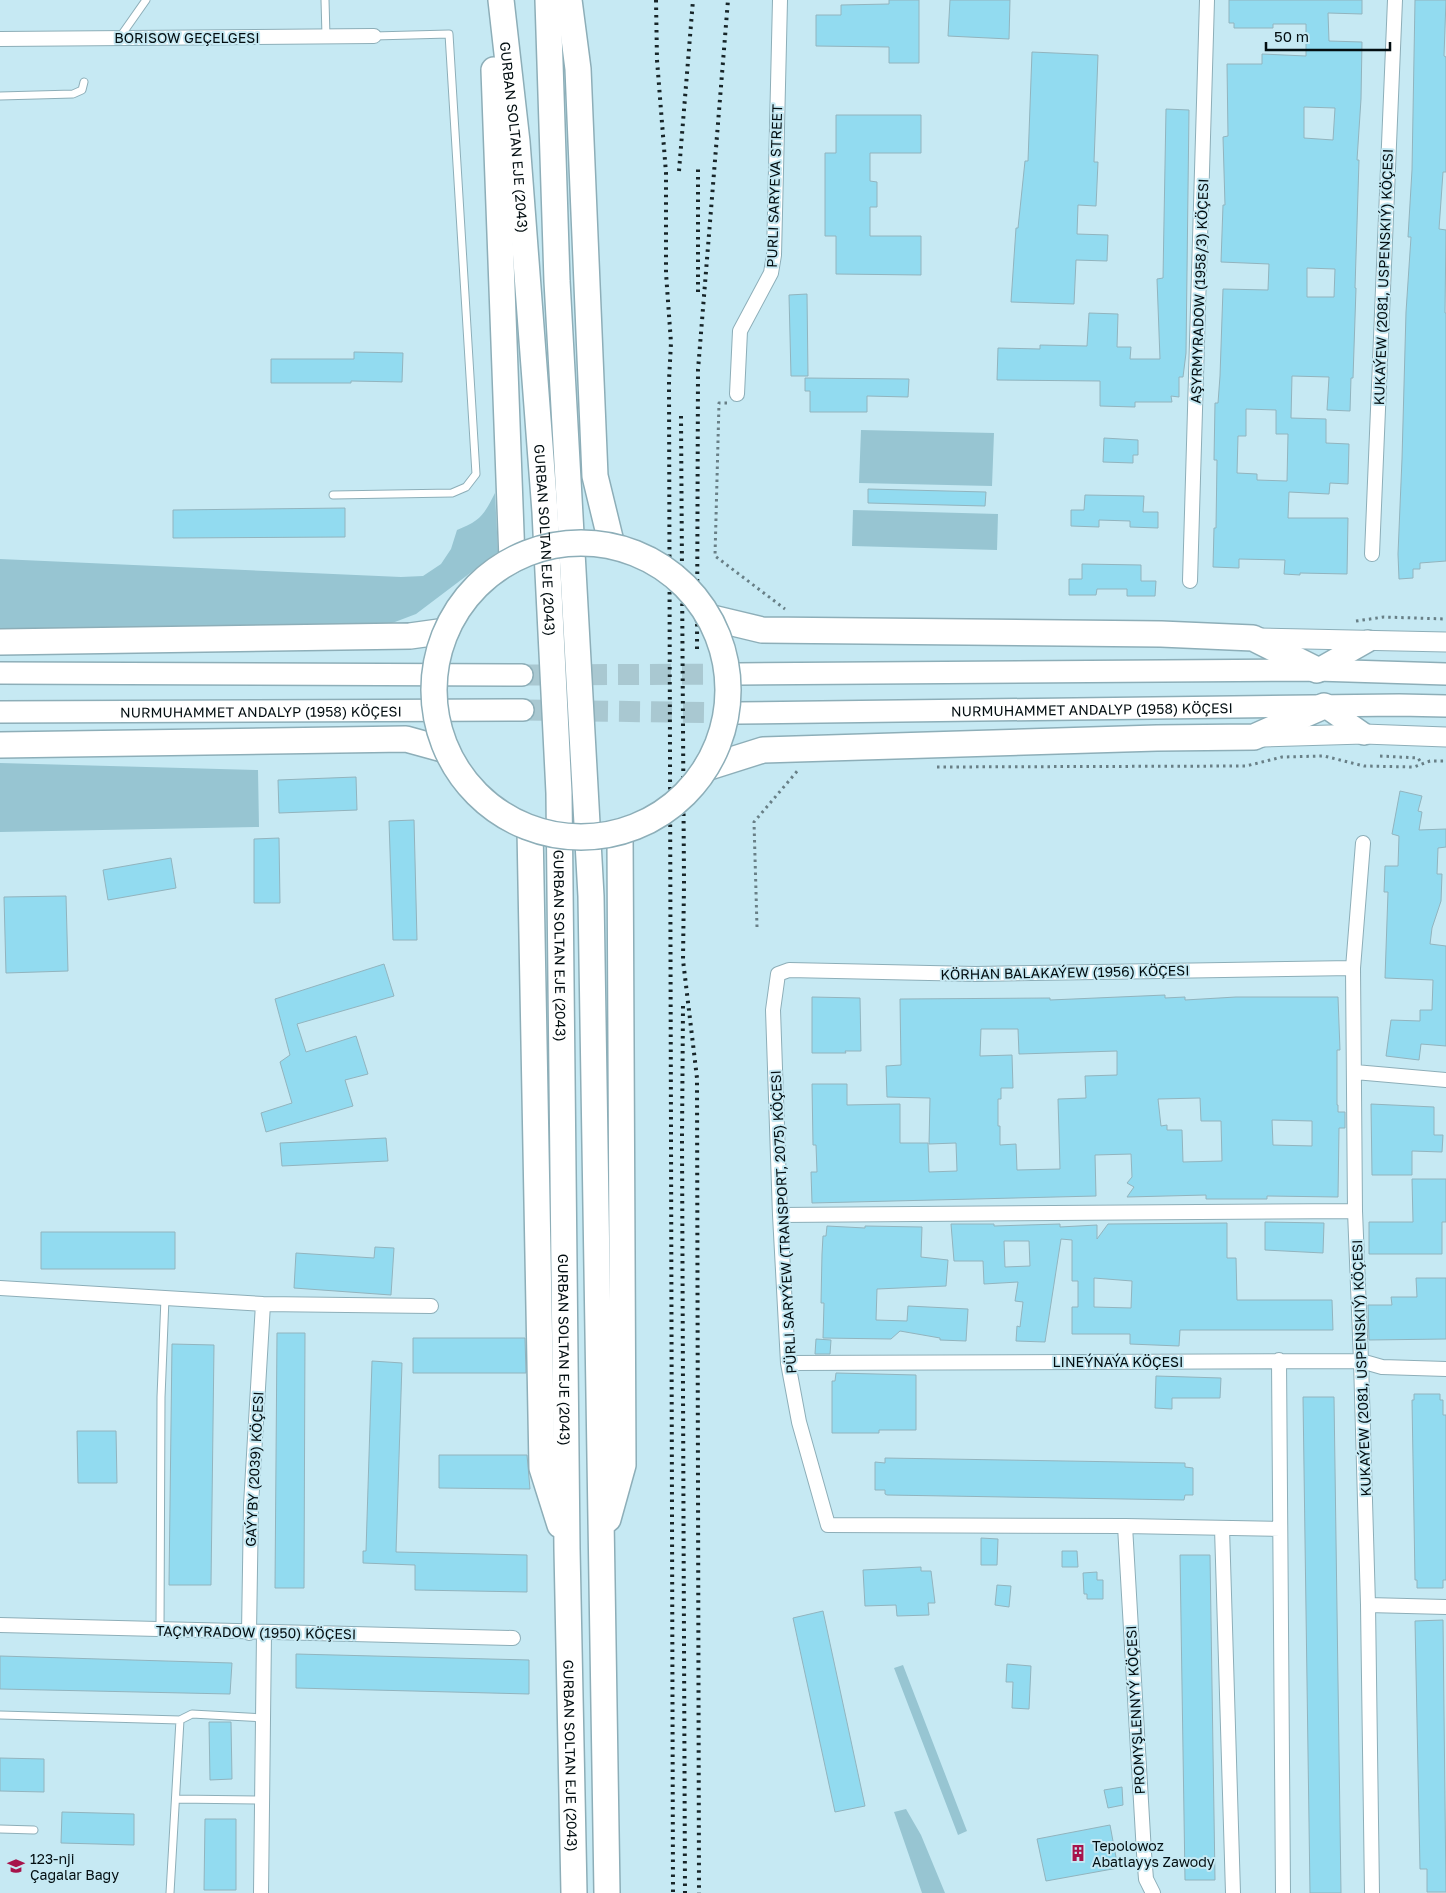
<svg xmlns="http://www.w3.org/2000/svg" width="1446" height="1893" viewBox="0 0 1446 1893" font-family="'Golos Text',sans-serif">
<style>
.green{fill:#97c5d2}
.building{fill:#92dbf0;stroke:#92b4be;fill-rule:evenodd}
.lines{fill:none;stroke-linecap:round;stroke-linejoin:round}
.primary-tunnel{stroke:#a9c8d1;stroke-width:21;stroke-dasharray:21 11;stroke-linecap:butt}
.lane-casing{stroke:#8daeb8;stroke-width:9}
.street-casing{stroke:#8daeb8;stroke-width:16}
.secondary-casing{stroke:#8daeb8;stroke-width:21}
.primary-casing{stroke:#8daeb8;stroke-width:24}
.highway-casing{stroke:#8daeb8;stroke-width:28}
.path{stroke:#687f86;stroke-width:3;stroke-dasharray:2.5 4;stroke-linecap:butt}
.lane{stroke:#fff;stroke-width:7}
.street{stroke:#fff;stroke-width:14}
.secondary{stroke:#fff;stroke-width:19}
.primary{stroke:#fff;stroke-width:21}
.highway{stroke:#fff;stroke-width:25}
.rail{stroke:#172528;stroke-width:4;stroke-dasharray:2.5 5;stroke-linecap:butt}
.highway-bridge-casing{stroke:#8daeb8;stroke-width:28;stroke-linecap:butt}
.highway-bridge{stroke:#fff;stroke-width:25}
.labels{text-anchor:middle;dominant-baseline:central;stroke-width:4;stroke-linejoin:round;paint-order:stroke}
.street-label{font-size:14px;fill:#030e11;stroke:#c6e9f3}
.poi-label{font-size:14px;fill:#030e11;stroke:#c6e9f3;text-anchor:start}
</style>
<rect width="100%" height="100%" fill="#c6e9f3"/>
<path class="green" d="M861,430L994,433L992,486L859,483Z
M495,493L498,552L416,614L387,625L0,631V559L401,577L423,576L441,564L451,549L457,530C480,521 484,515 495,493Z
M853,510L998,514L997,550L852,546Z
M0,763L258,770L259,827L0,832Z
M903,1665L967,1831L958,1835L894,1668Z
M906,1809L921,1835L945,1893H922L894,1812Z"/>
<path class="building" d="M889,0H919V63H889V47L816,46V15H841V5L889,4Z
M950,0H1010L1009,39L948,36Z
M1229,0H1362V14L1328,13L1329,41L1362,42L1361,99L1357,160H1359L1355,288H1356L1353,378H1351L1350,411L1327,410L1329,377L1292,376L1291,418L1326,419V443L1349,444L1348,484L1330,483L1329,494L1289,492L1288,518H1348L1347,574L1300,573V575L1284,574L1285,560L1239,559V568L1213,567L1214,528H1216L1217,460H1214L1215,403H1218L1220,376L1223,289L1268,290L1269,264L1221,262L1223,205H1225L1223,137L1228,136L1227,64H1262V54L1306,56V24H1273V28H1234V23H1229ZM1304,107L1335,108L1333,140L1304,138ZM1307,268L1335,269L1334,297H1307ZM1246,409L1276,410V434H1288L1287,481L1257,480V474L1237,473L1238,436H1246Z
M1415,0H1446L1444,56L1446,57V172H1443L1439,229L1446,230L1445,313H1446V561L1420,563V569H1413V578L1399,579L1398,554L1402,459L1406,312L1411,237H1408L1412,170Z
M1032,52L1098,55L1094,162H1098L1096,206L1078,205L1077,234L1108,235L1107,261L1076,260L1074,304L1011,302L1016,228H1018L1025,161H1028Z
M1166,109L1189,110L1186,353L1183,377H1179V397L1171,396L1172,402H1135V407L1100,406V381L997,380L998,348L1040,349V345L1087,346L1089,313L1118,314L1117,347H1131L1130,359H1160L1157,279L1163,278Z
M836,115H921V153H870V181L877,182V207H870V236H921V275L836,274V236H825V153H836Z
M807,294L808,376H791L789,295Z
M354,352L403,353L402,382L351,381V383H271V359H354Z
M805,378L909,379L908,397L867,396V412H810V391H805Z
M1104,438L1138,440V455H1133V463L1103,462Z
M868,489L986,492L985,506L868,503Z
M1085,495L1144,496L1143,512H1158V528L1130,527V521L1099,520V527L1071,526V510H1084Z
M345,508V537L173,538V510Z
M1082,564L1141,565V581H1156L1155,596H1127V589H1097L1096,595H1069V579H1082Z
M356,777L357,810L279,813L278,780Z
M1400,791L1422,796L1418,811L1422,812L1419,830L1446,829V847L1438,848L1437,874H1442L1441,901L1432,928L1430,944L1446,946V1046L1421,1044L1419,1060L1386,1056L1391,1020L1420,1021V1010H1432L1433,980L1385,978L1388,892H1384L1385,866H1398L1399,836L1392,834Z
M414,820L417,940H393L389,821Z
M279,838L280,903H254V839Z
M171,858L176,888L108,900L103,870Z
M66,896L68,971L6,973L4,897Z
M384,964L394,996L297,1024L306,1052L356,1036L368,1074L345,1080L353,1106L266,1132L261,1113L292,1103L280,1062L290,1055L275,999Z
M1165,995V998L1185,997V1000L1236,997H1338L1340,1050H1337V1105H1338V1112H1345V1128H1339L1338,1197L1267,1196V1199H1206V1195L1127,1197L1134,1187L1127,1183L1132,1177L1131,1154L1095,1155L1096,1196L812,1203L811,1172H817L816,1145H813L812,1084H847V1105L900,1104V1143H928L929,1172L957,1171L956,1143L929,1144L930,1098L887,1097L886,1066L901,1065L900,999L1050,998V1000ZM981,1029H1018L1019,1054L1117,1051V1075L1085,1076L1086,1098L1058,1099L1060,1169L1017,1170L1016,1144L1000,1145V1126H998V1099H1001V1088H1013L1012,1055L980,1056ZM1200,1098L1201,1121H1221L1222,1161L1183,1162L1182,1130H1167V1125L1161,1126L1158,1099ZM1272,1120L1312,1121V1146L1273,1145Z
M812,997L860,998L861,1051H845L846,1053H812Z
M1371,1104L1434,1107V1135H1443L1442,1152L1412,1151V1175H1372Z
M386,1138L388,1161L282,1166L280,1143Z
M1412,1179H1446V1222H1442V1254H1369V1222H1413Z
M1265,1222L1324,1223L1323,1253L1265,1250Z
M1227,1223V1258H1236L1237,1300H1332L1333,1330H1180L1179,1346L1130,1344V1334H1072V1307H1078V1281H1072V1240L1061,1239L1045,1342L1016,1341L1017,1326L1020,1327L1023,1302L1015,1301L1018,1282L984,1284L983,1261H954L951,1224H994V1226L1060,1224V1227L1097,1225V1239L1108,1224ZM1004,1241H1029L1030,1266L1005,1267ZM1094,1278L1132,1281L1131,1308L1094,1307Z
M827,1226L865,1228V1226L922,1227L921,1257L948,1260L946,1286L877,1289L876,1320L907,1321L908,1306L968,1309L966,1341L940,1340V1338L900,1331L891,1339L823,1338L824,1303H821L822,1254L823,1236H826Z
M41,1232H175V1269H41Z
M375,1247L394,1248L391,1295L294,1288L296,1253L374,1258Z
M1416,1278H1446V1339L1369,1340L1368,1305H1392L1391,1297H1417Z
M277,1333H305L304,1588H275Z
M413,1338H525L526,1373H413Z
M816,1339L831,1340L830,1354H815Z
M172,1344L214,1345L211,1585H169Z
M372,1361L402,1363L396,1552L527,1555V1592L415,1590V1565L363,1563V1551H366Z
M836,1373L916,1375V1430H879V1433H832V1381H835Z
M1156,1376L1221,1378L1220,1398H1172V1409L1155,1408Z
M1414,1394H1440V1400H1443V1415H1446V1580H1443V1588H1417V1580H1415L1412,1400H1414Z
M1303,1397H1334L1341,1893H1310Z
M77,1431H116L117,1483H78Z
M439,1455H527L530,1489L439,1488Z
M885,1458L1185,1463V1467L1193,1468V1495H1185L1184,1500L887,1495L885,1494V1490H875V1462L885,1463Z
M981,1538L998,1539L997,1565H981Z
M1062,1551H1077L1078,1567H1062Z
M1180,1555H1210L1215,1880H1185Z
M921,1567V1571H931L935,1603H928L929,1615L897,1616L896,1605L865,1606L863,1570Z
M1097,1572V1580H1103V1599H1087V1594H1084L1083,1573Z
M997,1585L1011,1586L1009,1607L995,1605Z
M823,1611L865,1806L835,1812L793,1618Z
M1443,1620L1446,1892H1427V1869H1420L1415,1621Z
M296,1654L529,1660V1694L296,1688Z
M0,1656L232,1663L230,1694L0,1689Z
M1007,1664L1031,1666L1029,1709L1012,1708L1013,1682H1006Z
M209,1722H231L232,1779L210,1780Z
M0,1758L44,1759V1792L0,1791Z
M1122,1787L1123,1805L1108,1808L1104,1790Z
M62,1812L134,1814V1845L61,1843Z
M205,1819H236V1890H204Z
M1110,1825L1118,1868L1046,1881L1037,1839Z"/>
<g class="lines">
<path class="primary-tunnel" d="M522,675L738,674
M523,710L738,713"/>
<g class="lane-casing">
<path id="lane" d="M325,0L326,36
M120,37L146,0
M0,96L73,94L82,90L84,82
M333,495L452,493L466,487L476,474L449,34L374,36
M160,1629L161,1397L165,1298
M0,1715L180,1720L192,1714L263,1718
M176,1799L262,1800
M0,1829L34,1830
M170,1893L180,1720"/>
</g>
<g class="street-casing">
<path id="street" d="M0,39L374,36
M737,394L740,331L771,273L774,255L780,0
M1372,554L1395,0
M1190,581L1207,0
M1363,843L1353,968L1355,1211L1361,1361L1368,1605L1372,1893
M1355,1072L1446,1080
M780,1215L1355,1211
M0,1288L263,1304L431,1306
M1279,1360L1283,1893
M788,1363L1361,1361L1382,1367L1446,1369
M1125,1526L1144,1853L1146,1879L1153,1893
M1222,1528L1233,1893
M1280,1529L1125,1526L828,1525L799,1422L788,1363L780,1215L773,1010L778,974L789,970L976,974L1353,968
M1368,1605L1446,1607
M0,1625L513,1638
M249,1633L251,1505L263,1304
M261,1893L264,1633"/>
</g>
<g class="secondary-casing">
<path id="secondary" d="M1257,638L1446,642
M1263,737L1364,734L1446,737"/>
</g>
<g class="primary-casing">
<g id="primary">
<path d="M1317,670L1368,641"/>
<path d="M0,673L522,675"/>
<path d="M738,674L1317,670L1446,674"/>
<path d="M1324,706L1364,734"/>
<path id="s1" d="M0,712L523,710"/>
<path id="s2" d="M738,713L1399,705L1446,706"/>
</g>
</g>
<g class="highway-casing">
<g id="highway">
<path id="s3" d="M501,0L517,142L545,512L559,793L567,1549L574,1893"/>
<path d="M548,0L557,281L591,896L607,1893"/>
<path d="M569,0L578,69L595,476L612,546"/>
<path d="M494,70L512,560"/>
<path d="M708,617L762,630L1161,634L1253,638L1317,670"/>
<path d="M0,642L410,636L446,631"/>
<path d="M0,745L406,739L446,750"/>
<path d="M706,768L763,750L1157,738L1254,737L1324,706"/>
<path d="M530,829L542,1468L560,1525"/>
<path d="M608,1519L623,1465L620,834"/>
</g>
</g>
<path class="path" d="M727,403H719L715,556L785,609
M1356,621L1384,617L1446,619
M1380,756L1418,758L1422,764
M937,767L1246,766L1282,757L1324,756L1364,766L1414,767L1430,761H1446
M757,927L754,822L799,769"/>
<use href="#lane" class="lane"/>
<use href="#street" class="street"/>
<use href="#secondary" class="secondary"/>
<use href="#primary" class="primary"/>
<use href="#highway" class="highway"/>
<path class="rail" d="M656,0L657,60L666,173V273L671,343L669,380L673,1893
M679,171L693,0
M698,292V169
M681,416L684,883L683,960L697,1078L699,1893
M697,649L698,370L728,0
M683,1006L682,1138L685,1893"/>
<g class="highway-bridge-casing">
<path id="highway-bridge" d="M434 690a147 147 0 1 1 294 0a147 147 0 1 1-294 0Z"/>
</g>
<use href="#highway-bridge" class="highway-bridge"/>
</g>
<defs>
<g id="building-bare" transform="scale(1.35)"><path d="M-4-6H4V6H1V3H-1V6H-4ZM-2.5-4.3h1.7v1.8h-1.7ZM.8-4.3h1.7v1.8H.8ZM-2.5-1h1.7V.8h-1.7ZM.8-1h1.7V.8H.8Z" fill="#a7134a" stroke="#c6e9f3" stroke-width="2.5" paint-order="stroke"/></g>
<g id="school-bare" transform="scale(1.35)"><path d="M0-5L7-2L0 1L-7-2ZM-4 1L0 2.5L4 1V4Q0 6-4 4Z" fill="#a7134a" stroke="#c6e9f3" stroke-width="2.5" paint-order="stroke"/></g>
</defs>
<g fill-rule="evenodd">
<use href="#building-bare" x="1078" y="1853"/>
<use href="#school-bare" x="16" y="1866"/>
</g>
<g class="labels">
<g class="street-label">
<text x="187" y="37">BORISOW GEÇELGESI</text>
<text stroke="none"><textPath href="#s3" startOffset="138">GURBAN SOLTAN EJE (2043)</textPath></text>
<text transform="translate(774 186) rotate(-88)">PURLI SARYEVA STREET</text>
<text transform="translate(1383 277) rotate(-88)">KUKAÝEW (2081, USPENSKIÝ) KÖÇESI</text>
<text transform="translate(1199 291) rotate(-88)">AŞYRMYRADOW (1958/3) KÖÇESI</text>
<text stroke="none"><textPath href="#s3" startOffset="542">GURBAN SOLTAN EJE (2043)</textPath></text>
<text stroke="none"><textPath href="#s2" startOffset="354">NURMUHAMMET ANDALYP (1958) KÖÇESI</textPath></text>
<text stroke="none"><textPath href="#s1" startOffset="261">NURMUHAMMET ANDALYP (1958) KÖÇESI</textPath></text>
<text stroke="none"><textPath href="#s3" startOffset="948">GURBAN SOLTAN EJE (2043)</textPath></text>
<text transform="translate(1065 972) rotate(-1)">KÖRHAN BALAKAÝEW (1956) KÖÇESI</text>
<text transform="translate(783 1222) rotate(-93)">PÜRLI SARYÝEW (TRANSPORT, 2075) KÖÇESI</text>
<text stroke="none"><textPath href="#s3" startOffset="1352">GURBAN SOLTAN EJE (2043)</textPath></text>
<text x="1118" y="1361">LINEÝNAÝA KÖÇESI</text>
<text transform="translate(1361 1368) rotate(-92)">KUKAÝEW (2081, USPENSKIÝ) KÖÇESI</text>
<text transform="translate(254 1469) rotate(-87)">GAÝYBY (2039) KÖÇESI</text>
<text transform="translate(256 1632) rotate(1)">TAÇMYRADOW (1950) KÖÇESI</text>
<text transform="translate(1135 1710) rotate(-93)">PROMYŞLENNYÝ KÖÇESI</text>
<text stroke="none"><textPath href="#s3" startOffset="1758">GURBAN SOLTAN EJE (2043)</textPath></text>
</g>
<g class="poi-label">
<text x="1092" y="1845">Tepolowoz<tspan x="1092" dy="16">Abatlayys Zawody</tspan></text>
<text x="30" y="1858">123-nji<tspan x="30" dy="16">Çagalar Bagy</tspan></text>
</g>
</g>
<path d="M1266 42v8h124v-8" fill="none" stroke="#030e11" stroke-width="2.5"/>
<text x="1274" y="42" font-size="15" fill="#030e11" stroke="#c6e9f3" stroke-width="4" paint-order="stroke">50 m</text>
</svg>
